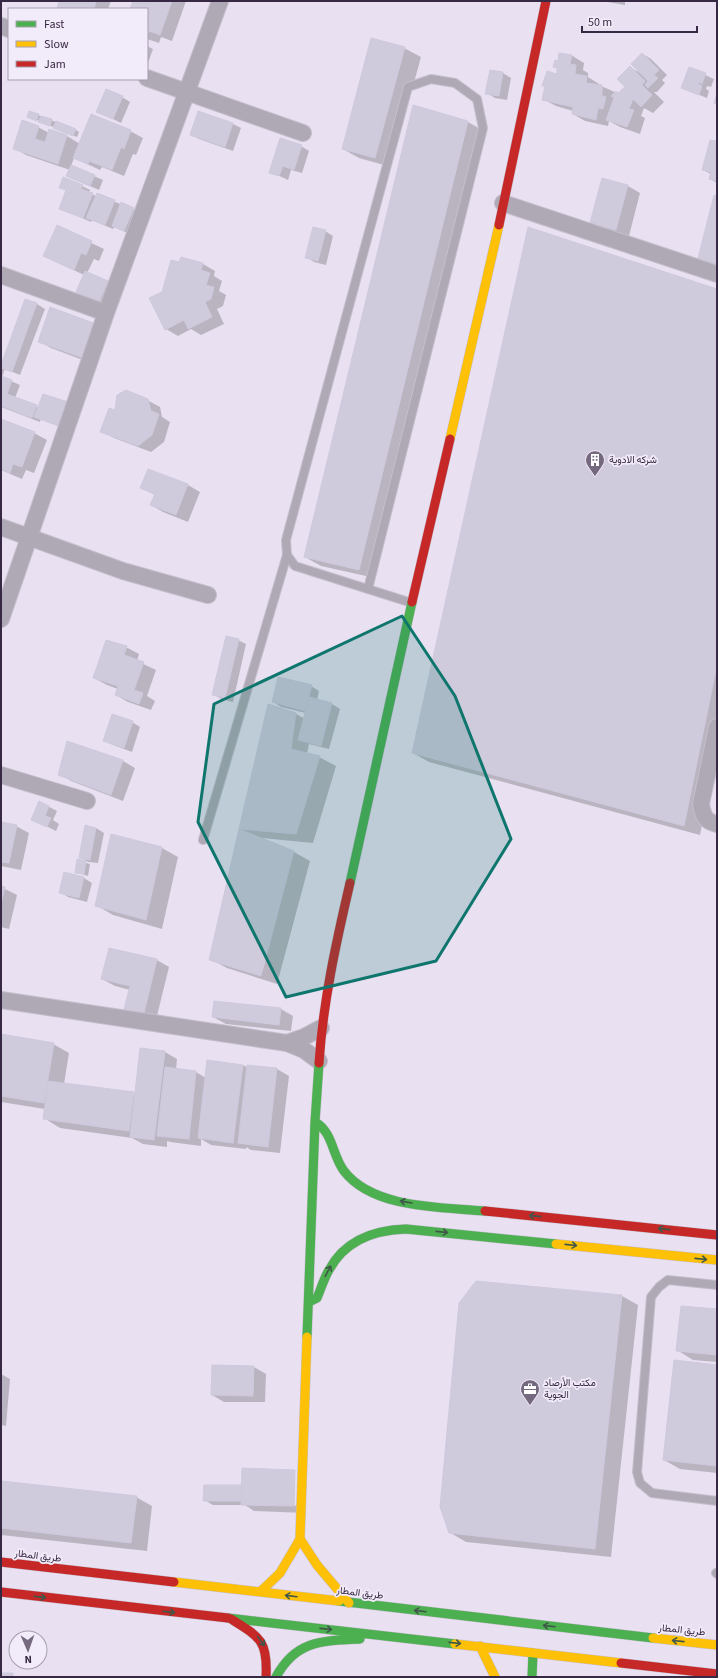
<svg xmlns="http://www.w3.org/2000/svg" width="718" height="1678" viewBox="0 0 718 1678" font-family="'Source Sans 3',Vazirmatn,sans-serif">
<style>
.shadow{fill:#0003}
.building{fill:#d0cadd;stroke:#cfc9de}
.lines{fill:none;stroke-linecap:round;stroke-linejoin:round}
.lane-casing{stroke:#c5becd;stroke-width:10}
.street-casing{stroke:#c5becd;stroke-width:18}
.fast-casing{stroke:#c5becd;stroke-width:10}
.slow-casing{stroke:#c5becd;stroke-width:10}
.jam-casing{stroke:#c5becd;stroke-width:10}
.lane{stroke:#afa9b5;stroke-width:8}
.street{stroke:#afa9b5;stroke-width:16}
.fast{stroke:#4caf50;stroke-width:9}
.slow{stroke:#ffc107;stroke-width:9}
.jam{stroke:#c62828;stroke-width:9}
.oneway{stroke:#3e5748}
.marked{fill:#0f766e;fill-opacity:0.2;stroke:#0f766e;stroke-width:3;stroke-linejoin:round}
.labels{text-anchor:middle;dominant-baseline:central;stroke-width:3.5;stroke-linejoin:round;paint-order:stroke}
.poi-label{font-size:10px;fill:#372843;stroke:#f2ebf9;text-anchor:start}
.street-label{font-size:10px;fill:#372843;stroke:#f2ebf9}
</style>
<rect width="100%" height="100%" fill="#e9e1f1"/>
<path class="shadow" d="M60,1H111L108,9H58Z
M134,1H186L172,41L161,37L159,43L147,39V9H131Z
M601,1H625V5Z
M147,46L153,49L147,66Z
M404,48L421,57L391,167L359,158L343,149Z
M643,54L651,59L667,75L662,80L665,83L657,92H654L664,102L653,113L644,108L641,116L645,118L640,134L620,127L609,121L608,126L585,121L573,114V111L556,106L543,99L546,87L543,85L559,75L558,69L555,67L559,62L571,55L584,63L583,70L588,73V77L599,84V85L619,94L626,87L630,67L640,73Z
M689,68L714,79L711,87L707,86L706,89L709,91L707,98L682,88Z
M503,73L511,78L507,100L495,98L487,93Z
M122,97L130,102L121,123L97,111Z
M38,115L76,130L79,132L77,137L32,118Z
M468,122L484,131L375,578L321,566L305,557Z
M233,124L241,128L233,151L199,139L191,134Z
M38,127L49,133L50,130L67,136L80,144L130,131L143,138L136,155L133,154L124,176L102,167L100,170L74,158L71,166L103,180L99,190L67,176L70,170L26,155L14,148Z
M717,142V183L710,179L711,174L703,170Z
M301,146L309,151L302,173L291,170L288,180L271,172Z
M603,179L628,186L640,193L629,236L603,230L591,223Z
M82,186L90,190L89,193L96,196L97,194L141,213L132,235L114,227L113,229L92,220L91,222L60,208L67,191L61,187Z
M58,227L104,249L99,261L94,259L87,273L116,286L108,306L77,292L84,275L44,256Z
M325,231L333,236L326,265L314,262L306,257Z
M203,264L215,271L214,276L222,281L219,291L226,295L223,306L217,309L224,324L201,335L191,329L178,336L166,329L163,292Z
M717,290V753L700,835L429,762L413,753Z
M37,304L45,309L20,375L5,369L2,377L20,385L15,398L39,408L68,430L41,419L40,422L1,407V360L4,361Z
M51,308L96,365L51,348L39,341Z
M147,400L160,407L162,417L170,422L164,442L151,452L114,438L101,431L116,412Z
M1,420L34,433L47,440L34,473L26,470L22,479L1,470Z
M148,470L188,485L200,492L188,522L163,512L151,505L155,495L142,488Z
M238,640L246,644L233,702L221,699L213,694Z
M126,647L139,654L137,661L156,670L147,696L155,701L151,710L128,702L116,695L118,689L107,685L94,678Z
M311,686L319,691L317,700L332,704L340,709L329,749L309,744L307,754L319,757L336,766L313,843L262,838L294,852L310,861L277,984L227,968L210,959L269,705L296,714L305,719L306,713L281,707L273,702Z
M132,722L140,727L132,752L113,745L105,741Z
M68,743L123,761L135,768L123,801L71,781L59,774Z
M40,802L57,811L53,820L59,824L56,831L32,819Z
M1,823L16,826L29,833L21,870L1,866Z
M85,827L96,828L104,833L98,863L88,862L80,857Z
M112,835L162,848L178,857L162,929L113,915L96,905Z
M78,861L90,864L88,876L76,872Z
M84,878L92,883L87,902L68,897L60,892Z
M1,887L17,895L9,929L1,927Z
M157,960L169,967L156,1020L138,1015L125,1008L130,990L115,986L102,979Z
M281,1009L293,1016L291,1031L226,1024L213,1017Z
M1,1035L53,1044L69,1053L64,1084L136,1095L165,1052L177,1059L176,1070L196,1072L206,1078L243,1065L248,1068V1066L277,1069L289,1076L280,1153L251,1150L246,1147V1149L211,1145L201,1139V1146L170,1142L167,1141V1147L143,1144L132,1138L60,1128L44,1118L45,1109L1,1102Z
M622,1296L638,1305L611,1557L466,1542L449,1532Z
M717,1310V1362L693,1360L677,1350Z
M717,1366V1473L680,1469L664,1460Z
M254,1367L266,1374L265,1402H224L212,1395Z
M1,1374L10,1379L6,1426L1,1425Z
M243,1469L306,1513L254,1511L245,1505H213L204,1500L241,1486L243,1487Z
M1,1482L136,1497L152,1506L147,1551L1,1535Z"/>
<path class="building" d="M59,1H96L94,9H57Z
M133,1H172L160,35L149,31L147,36V9H130Z
M371,38L405,47L375,158L342,149Z
M559,53L572,55L570,64L576,65L575,74L587,76L586,83L602,85V96L606,97L603,109L598,108L596,120L572,114L573,107L542,100L545,86H542L547,71L557,74V68L553,67L555,60L558,61Z
M642,53L659,70L654,75L658,78L648,88L645,85L648,81L631,64Z
M630,66L645,81L642,85L652,95L641,107L633,99L629,109L634,110L627,127L606,120L614,98L611,96L616,91L618,93L625,87L617,79Z
M689,67L706,73L702,84L699,82L698,84L702,86L699,95L681,88Z
M490,70L503,72L499,96L485,94Z
M106,89L123,96L113,119L96,112Z
M717,93V104L714,103Z
M413,105L468,121L359,570L304,557Z
M29,111L39,114L36,121L27,117Z
M198,111L233,123L225,147L190,135Z
M91,114L131,130L124,149L121,147L112,170L89,161L88,164L73,158Z
M41,116L52,119L50,126L38,122Z
M22,120L39,126L35,139L45,142L49,129L67,135L58,164L13,149Z
M56,121L76,129L73,136L53,128Z
M280,138L302,145L294,170L283,166L279,176L269,173Z
M710,140L717,141V181L709,179L711,172L702,170Z
M71,165L95,175L90,186L66,176Z
M63,177L83,185L81,189L93,193L83,218L59,209L66,190L59,188Z
M602,178L628,185L616,230L590,223Z
M97,193L115,200L105,225L86,218Z
M714,195L717,196V267L697,262Z
M121,202L134,208L124,231L112,226Z
M57,225L92,241L86,255L81,253L74,270L43,256Z
M313,227L326,230L318,261L305,258Z
M528,227L717,289V665L684,826L412,753Z
M181,257L203,263L201,270L210,273L206,285L214,287L211,299L205,302L212,317L188,329L184,320L165,330L149,298L162,292L171,260L179,262Z
M85,271L108,281L99,302L76,292Z
M25,299L37,303L12,372L1,368V365Z
M50,307L96,324L83,358L38,342Z
M1,376L12,380L7,394L37,405L32,418L1,406Z
M126,390L148,399L151,411L159,414L152,435L138,446L100,432L109,408L115,410L117,395Z
M43,394L68,402L59,426L34,417Z
M1,419L35,432L22,467L13,464L10,473L1,469Z
M148,469L188,484L176,515L150,505L155,494L140,488Z
M226,636L239,639L225,698L212,695Z
M106,640L127,646L124,655L144,662L134,690L143,693L139,704L115,695L118,686L93,678Z
M278,677L312,685L305,711L272,702Z
M557,682L600,693L580,770L537,759Z
M309,697L332,703L321,746L298,740Z
M268,704L296,713L291,749L320,756L296,834L239,829Z
M112,714L133,721L124,748L103,741Z
M67,741L123,760L111,795L58,775Z
M39,801L49,806L45,816L51,818L47,827L31,820Z
M1,822L17,825L9,863L1,862Z
M85,825L96,828L90,860L79,858Z
M239,829L294,851L261,976L209,960Z
M111,834L162,847L146,920L95,906Z
M77,859L86,861L84,874L75,873Z
M64,872L84,877L79,898L59,893Z
M1,886L5,887L1,904Z
M109,948L157,959L144,1013L124,1009L130,986L101,979Z
M214,1001L281,1008L279,1025L212,1017Z
M1,1034L54,1043L44,1103L1,1096Z
M140,1048L165,1051L154,1140L130,1137Z
M207,1060L243,1065L233,1143L198,1138Z
M247,1065L277,1068L268,1147L238,1143Z
M165,1067L196,1071L189,1139L157,1136Z
M48,1081L134,1092L129,1131L43,1119Z
M476,1281L622,1295L595,1549L449,1533L440,1507L459,1303Z
M681,1306L717,1309V1355L676,1351Z
M674,1360L717,1365V1466L663,1460Z
M212,1365L254,1366L253,1396L211,1395Z
M242,1468L295,1470L294,1506L241,1505Z
M1,1481L137,1496L131,1543L1,1528Z
M204,1485H241V1501H203Z
M1,1673H13V1677H1Z"/>
<g class="lines">
<g class="lane-casing">
<path id="lane" d="M368,589L483,128L477,99L455,83L431,79L408,87L286,540L287,555L295,566L412,603
M203,840L287,555
M717,1285L668,1280L659,1287L651,1297L637,1472L640,1483L652,1493L717,1501
M716,1573L717,1574"/>
</g>
<g class="street-casing">
<path id="street" d="M1,26L9,29
M147,78L303,133
M503,203L717,274
M1,275L106,313
M1,527L123,571L208,595
M1,619L106,313L220,1
M717,727L701,804C703,815 705,822 717,824
M1,775L87,801
M1,1000L287,1043L304,1050L319,1061
M287,1043L304,1037L321,1028"/>
</g>
<g class="fast-casing">
<path id="fast" d="M350,883L412,602
M315,1122C333,1132 332,1155 344,1171C373,1209 442,1207 485,1211
M309,1302L317,1298C321,1289 324,1278 329,1270C345,1240 374,1230 406,1229L556,1244
M307,1337L315,1122L319,1063
M339,1601L653,1638
M228,1618L455,1644
M276,1677C296,1640 322,1641 360,1639
M532,1677L533,1653"/>
</g>
<g class="slow-casing">
<path id="slow" d="M450,439L499,225
M556,1244L717,1260
M300,1539L317,1565L349,1603
M174,1582L339,1601
M260,1592L280,1573L300,1539L307,1337
M653,1638L717,1645
M455,1644L621,1663
M480,1646L495,1677"/>
</g>
<g class="jam-casing">
<path id="jam" d="M499,225L546,1
M412,602L450,439
M319,1063C323,1002 336,943 350,883
M485,1211L717,1235
M1,1562L174,1582
M1,1592L228,1618
M231,1619C260,1637 268,1641 266,1677
M621,1663L717,1674"/>
</g>
<use href="#lane" class="lane"/>
<use href="#street" class="street"/>
<use href="#fast" class="fast"/>
<use href="#slow" class="slow"/>
<use href="#jam" class="jam"/>
</g>
<defs><path id="oneway-shaft" d="M-6 0H5M1.5-3L5.5 0L1.5 3" fill="none" stroke-width="1.6" stroke-linecap="round" stroke-linejoin="round"/></defs>
<g class="oneway">
<use href="#oneway-shaft" transform="translate(406 1202) rotate(-170)"/>
<use href="#oneway-shaft" transform="translate(535 1216) rotate(-174)"/>
<use href="#oneway-shaft" transform="translate(664 1229) rotate(-174)"/>
<use href="#oneway-shaft" transform="translate(442 1232) rotate(6)"/>
<use href="#oneway-shaft" transform="translate(571 1245) rotate(6)"/>
<use href="#oneway-shaft" transform="translate(701 1259) rotate(6)"/>
<use href="#oneway-shaft" transform="translate(328 1271) rotate(-62)"/>
<use href="#oneway-shaft" transform="translate(291 1596) rotate(-173)"/>
<use href="#oneway-shaft" transform="translate(40 1597) rotate(7)"/>
<use href="#oneway-shaft" transform="translate(420 1611) rotate(-173)"/>
<use href="#oneway-shaft" transform="translate(169 1612) rotate(7)"/>
<use href="#oneway-shaft" transform="translate(549 1626) rotate(-173)"/>
<use href="#oneway-shaft" transform="translate(326 1629) rotate(6)"/>
<use href="#oneway-shaft" transform="translate(261 1641) rotate(54)"/>
<use href="#oneway-shaft" transform="translate(678 1641) rotate(-174)"/>
<use href="#oneway-shaft" transform="translate(455 1643) rotate(6)"/>
</g>
<path class="marked" d="M402,616L455,696L511,839L436,961L286,997L198,822L214,704Z"/>
<defs>
<g id="building-pin" transform="scale(1)"><path d="M0 17L-7.5 6A9.5 9.5 0 1 1 7.5 6Z" fill="#756980" stroke="#f2ebf9"/><path d="M-4-6H4V6H1V3H-1V6H-4ZM-2.5-4.3h1.7v1.8h-1.7ZM.8-4.3h1.7v1.8H.8ZM-2.5-1h1.7V.8h-1.7ZM.8-1h1.7V.8H.8Z" fill="#fff"/></g>
<g id="office-pin" transform="scale(1)"><path d="M0 17L-7.5 6A9.5 9.5 0 1 1 7.5 6Z" fill="#756980" stroke="#f2ebf9"/><path d="M-6-3h4V-5.5h4V-3h4V5H-6ZM-1-4.5V-3h2v-1.5ZM-6 0V1H6V0Z" fill="#fff"/></g>
</defs>
<g fill-rule="evenodd">
<use href="#building-pin" x="595" y="460"/>
<use href="#office-pin" x="530" y="1389"/>
</g>
<g class="labels">
<g class="poi-label">
<text x="609" y="460">شركه الادوية</text>
<text x="544" y="1383">مكتب الأرصاد<tspan x="544" dy="12">الجوية</tspan></text>
</g>
<g class="street-label">
<text transform="translate(38 1556) rotate(7)">طريق المطار</text>
<text transform="translate(360 1593) rotate(7)">طريق المطار</text>
<text transform="translate(682 1630) rotate(6)">طريق المطار</text>
</g>
</g>
<rect width="718" height="1678" fill="none" stroke="#372843" stroke-width="4"/>
<rect x="8" y="8" width="140" height="72" fill="#f2ebf9" stroke="#a79db0"/>
<rect x="16" y="21" width="20" height="6" fill="#4caf50" stroke="#a79db0"/>
<text x="44" y="28" font-size="12" fill="#372843">Fast</text>
<rect x="16" y="41" width="20" height="6" fill="#ffc107" stroke="#a79db0"/>
<text x="44" y="48" font-size="12" fill="#372843">Slow</text>
<rect x="16" y="61" width="20" height="6" fill="#c62828" stroke="#a79db0"/>
<text x="44" y="68" font-size="12" fill="#372843">Jam</text>
<g transform="translate(28 1650) rotate(178)"><circle r="19" fill="#f2ebf9" stroke="#a79db0"/>
<path d="M0-3L7 15L0 10L-7 15Z" fill="#756980"/>
<text y="-6" font-size="11" font-weight="bold" text-anchor="middle" fill="#372843">N</text>
</g>
<path d="M582 26v6h115v-6" fill="none" stroke="#372843" stroke-width="2"/>
<text x="588" y="26" font-size="12" fill="#372843" stroke="#f2ebf9" stroke-width="3" paint-order="stroke">50 m</text>
</svg>
